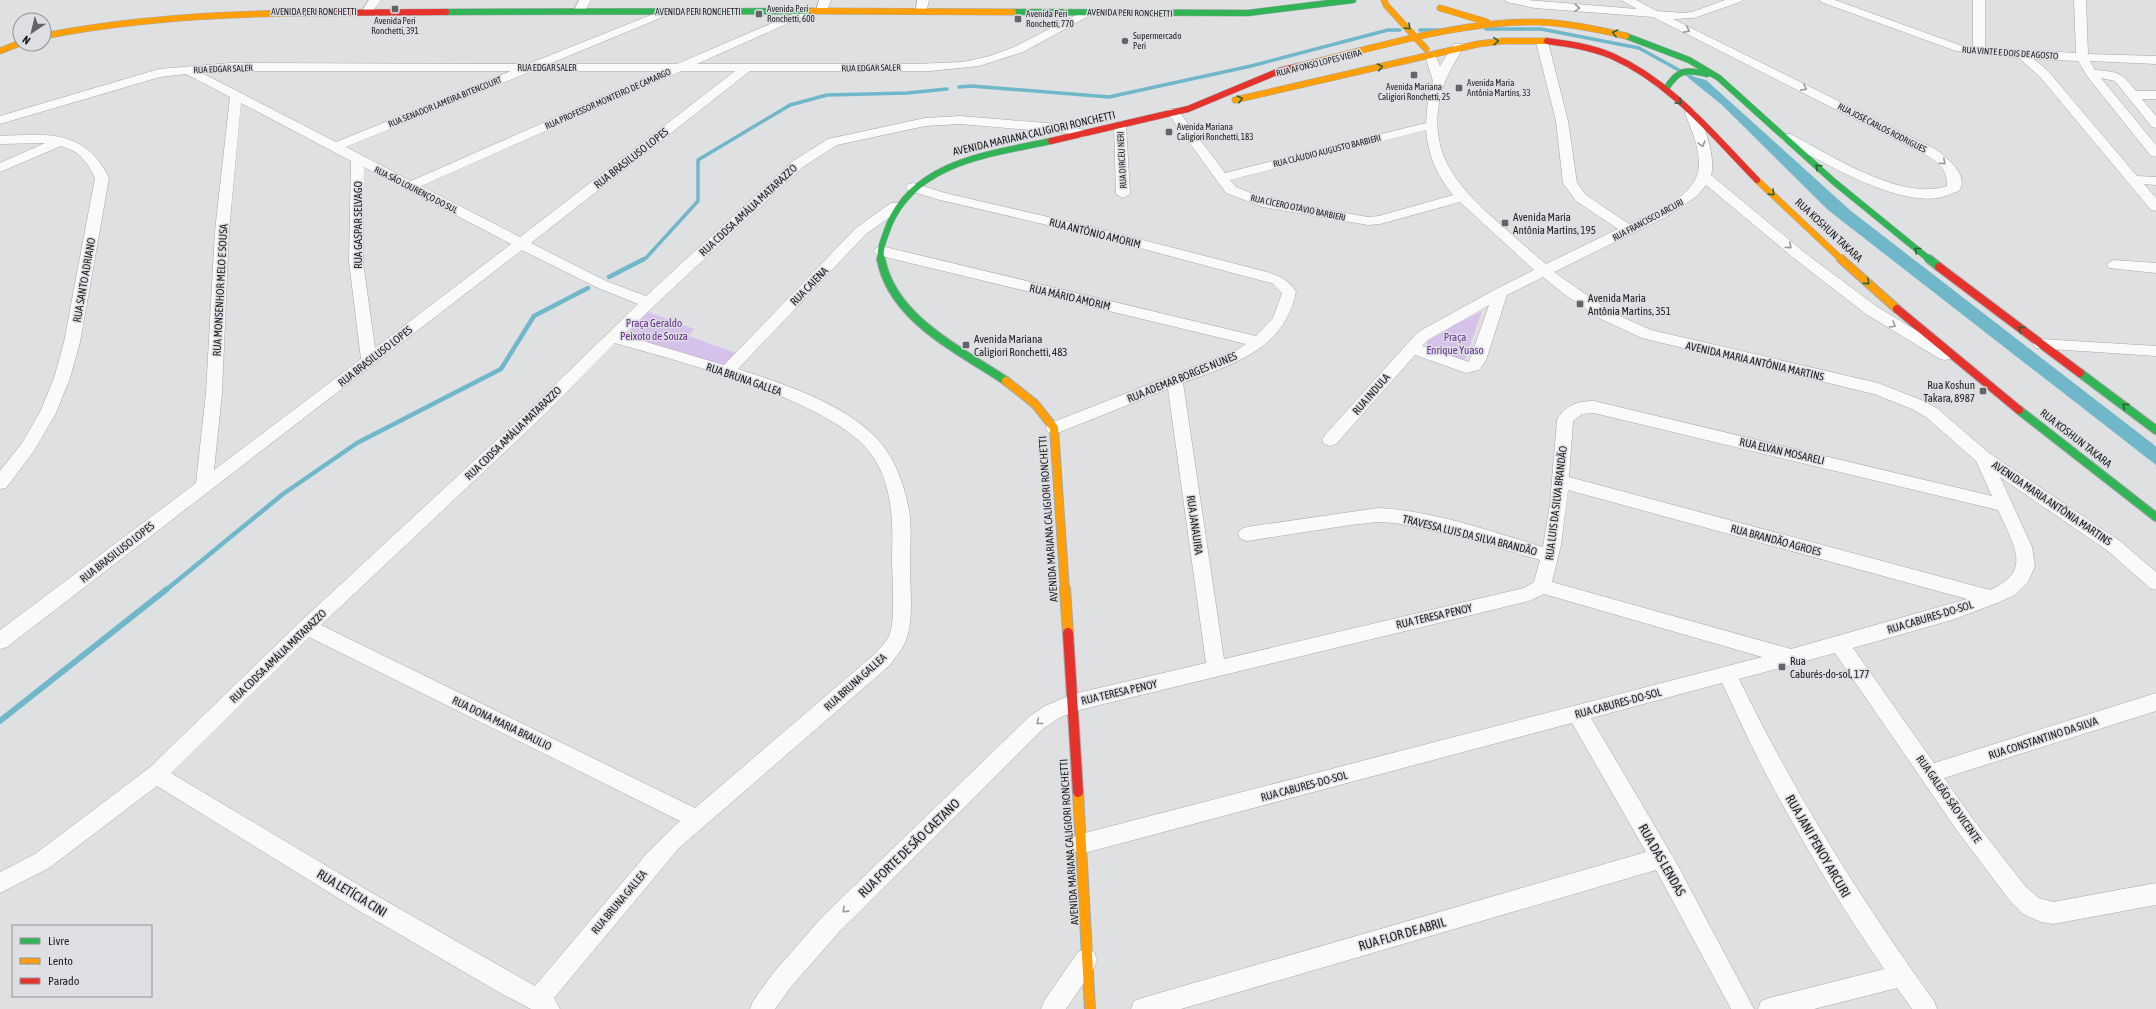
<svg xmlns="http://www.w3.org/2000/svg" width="2156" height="1009" viewBox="0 0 2156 1009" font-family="'Asap Condensed',sans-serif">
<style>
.green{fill:#d6c1eb}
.water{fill:#71b7ca}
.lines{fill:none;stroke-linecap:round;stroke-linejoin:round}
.stream-far2{stroke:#71b7ca;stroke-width:3.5}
.stream-far1{stroke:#71b7ca;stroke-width:4.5}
.stream{stroke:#71b7ca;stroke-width:6}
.street-casing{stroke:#a5a6a7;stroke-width:1}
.fast-far1-casing{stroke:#a5a6a7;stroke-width:7}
.fast-casing{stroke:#a5a6a7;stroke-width:10}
.slow-far2-casing{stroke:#a5a6a7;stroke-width:7}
.slow-far1-casing{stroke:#a5a6a7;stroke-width:10}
.slow-casing{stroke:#a5a6a7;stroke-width:12}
.jam-far2-casing{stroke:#a5a6a7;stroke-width:7}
.jam-far1-casing{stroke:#a5a6a7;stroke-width:10}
.jam-casing{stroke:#a5a6a7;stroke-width:12}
.street{fill:#fafafb;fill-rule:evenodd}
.fast-far1{stroke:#30b455;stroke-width:6}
.fast{stroke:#30b455;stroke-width:8}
.slow-far2{stroke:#ff9f0a;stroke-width:6}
.slow-far1{stroke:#ff9f0a;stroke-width:8}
.slow{stroke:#ff9f0a;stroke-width:10}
.jam-far2{stroke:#e5322d;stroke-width:6}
.jam-far1{stroke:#e5322d;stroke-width:8}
.jam{stroke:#e5322d;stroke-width:10}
.oneway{stroke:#98999a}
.oneway2{stroke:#28643a}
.poi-dot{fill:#636466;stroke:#dddfe3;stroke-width:1.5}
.labels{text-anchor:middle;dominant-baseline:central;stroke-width:3;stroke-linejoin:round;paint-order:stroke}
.far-poi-label{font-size:9px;fill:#212223;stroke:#dddfe3;text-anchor:start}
.far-street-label{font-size:9px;fill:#212223;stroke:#dddfe3}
.street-label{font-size:11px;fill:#212223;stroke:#dddfe3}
.poi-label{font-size:11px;fill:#212223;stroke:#dddfe3;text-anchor:start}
.park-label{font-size:11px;fill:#69308f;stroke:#dddfe3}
.near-street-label{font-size:13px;fill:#212223;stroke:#dddfe3}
</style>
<rect width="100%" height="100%" fill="#dee0e2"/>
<path class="green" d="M1482,311L1465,359L1461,360L1435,353L1428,347L1426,340Z
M648,312L694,329L688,336L739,354L725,368L626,335Z"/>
<path class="water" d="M1691,76L1706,80L1851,211L2153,444L2156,447V465L1828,210L1722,105L1691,80L1688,78Z"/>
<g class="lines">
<path class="stream-far2" d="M1486,29H1541L1639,48L1695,79
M1420,30H1440
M959,87L971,86L1109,97L1251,66L1388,30H1400
M642,260L646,258L698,201V160L790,105L827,95L907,93L947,89"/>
<path class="stream-far1" d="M609,277L644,259
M166,590L283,494L357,443L501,369L534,316L588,288"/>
<path class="stream" d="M0,721L167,589"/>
<g class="street-casing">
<path id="street" d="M369,0H381L371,14H363L361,12Z
M579,0H591L583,14L579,15L573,12Z
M819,0H831L826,13H818L816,11Z
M917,0H929L926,13H918L916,11Z
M1505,0H1527L1637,9L1621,0H1636L1657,11L1683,13L1692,12L1725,0H1742L1740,2L1694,18L1673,19L1935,149C1946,157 1970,175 1959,191C1952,193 1945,197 1938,198C1893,205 1821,161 1782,140L1780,137L1782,134H1790C1831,155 1902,202 1947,186C1948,170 1938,162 1926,155L1653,17L1535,8L1507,2Z
M1819,0H1835L1962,46L1973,47V0H1985V48L2076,53L2074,0H2086L2088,54L2156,56V64L2090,61L2095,70C2119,72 2121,72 2136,91H2156V99H2142L2156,116V128L2152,127L2115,81L2101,78L2156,145V157L2151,156L2087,76L2078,61L2034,59L2048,71L2137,176L2156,177V185L2144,184L2156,198V211L2151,210L2040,77L2019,58L1956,51L1821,2Z
M807,8L811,9L813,11L811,13L697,64H914L963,62L990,56L1014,47L1086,10H1094L1096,12L1023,52L979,66L930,71H750L531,243L606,281L646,296L793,161L828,139L925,118L960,116L1069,125L1085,131L1087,134L1085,137L1081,138L1067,133L960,124L925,126L837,145L803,167L623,335L724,365L856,228L891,203H901L903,206L901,209L866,234L738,369C784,384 849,405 881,443C896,461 905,488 909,510C912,529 910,548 910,567C910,590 914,619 906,640C903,649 895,657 890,665L679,848L554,998L560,1009H531L502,994L356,909L157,786L49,868L0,893V872L35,854L149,768L300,622L531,408L638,304L596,287L522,250L7,647L0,649V630L196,483L206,393L215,231L230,97L186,74L160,77L0,124V116L159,69L230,63L528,64L666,9L672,12L670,14L549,64H677ZM230,71H511L336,142L202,73ZM532,71H661L411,181L346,147ZM681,71H735L520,237L421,186ZM241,103L351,161L349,262L361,359L214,470L222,393L229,231ZM364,167L511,244L375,348L363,262ZM615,343C680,362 838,401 874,458C893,489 893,523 892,558C892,576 896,622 889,636C886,642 880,648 876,653L695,808L321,625L543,416ZM309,637L680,821L648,852L535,986L372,893L171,773Z
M1542,39L1548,42L1568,121L1577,183L1586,195L1629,224C1655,212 1700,196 1699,163C1699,146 1691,129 1685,113L1691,109L1695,110C1705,124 1716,159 1711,175L1805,253L1876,306L1950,351L1953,355L1950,359L1945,360L1940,359L1866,314L1795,259L1706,185L1697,196L1666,217L1554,272L1611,312L1651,330L1878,383L1924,401L1938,409L1989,453L2120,541L2156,572V590L2150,588L2108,551L2000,477L2032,547L2035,566L2028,582L2015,595L1997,603L1952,620L1853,648L1934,763L2156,693V711L1944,778L1972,818L2026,887L2039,898L2053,902L2156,883V905L2053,924L2041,922L2023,914L2010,901L1958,832L1835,653L1739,679C1795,794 1859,897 1934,1001L1937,1009H1912L1897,988L1814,1009H1758L1761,1001L1769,998L1884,969C1841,906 1801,841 1766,774C1750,744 1737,714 1722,683L1591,718L1677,864L1754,1009H1731L1656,870L1181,1009H1131L1134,1001L1142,998L1646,852L1572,723L1081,854L1074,851L1071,844L1074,837L1081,834L1762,657L1544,594L1529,601L1075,711L1059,718L1044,728L839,932L790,988L775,1009H750L753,1001L774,972L823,916L1030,716L1045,706L1073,694L1206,663L1168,389L1060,432L1054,434L1048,432L1046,428L1048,424L1237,350L1246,344L881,256L876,254L874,251L876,248L881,246L1256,336L1273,318L1282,293L1272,283L1263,281L1099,237L936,199L908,190L906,187L908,184L913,183L945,193L1100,229L1267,272C1280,276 1289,280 1296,292C1284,351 1232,364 1183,383L1224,659L1524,588L1534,582L1540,560L1465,538L1396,523L1378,522L1350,525L1247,541L1241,539L1238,534L1241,529L1247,527L1378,508C1434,511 1490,531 1543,547L1550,504L1557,420C1565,405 1578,401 1594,401L1992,496L1976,461L1926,417L1912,409L1874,394L1642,338L1601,319L1564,294L1543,277L1507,295L1486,360L1479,370L1466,373L1415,355L1336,444L1330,446L1324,444L1322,440L1324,436L1418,332L1496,289L1534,270L1460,202L1380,224L1368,225L1263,207L1226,193L1167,112L1169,109H1177L1225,173L1426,123L1428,99L1433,81L1425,56L1427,54H1435L1440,66L1454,44H1462L1464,46C1456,61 1447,74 1442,90C1425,152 1457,186 1500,224C1515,237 1530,251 1546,264L1618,229L1576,201L1563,183L1556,121L1536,42ZM1426,130C1428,155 1437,176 1453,195L1379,216L1368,217L1266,199L1236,187L1230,180ZM1489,305L1469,362L1422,346L1428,340ZM1594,413L1998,510C2013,544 2034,571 1990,590L1569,477L1573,421L1582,414ZM1568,490L1967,599L1791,649L1552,582L1561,545Z
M1120,121L1126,125L1130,194L1123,198L1116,194L1114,125Z
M0,136C48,134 85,129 109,178L80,342L70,378L56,413L34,451L6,488L0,489V471L22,443L40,412L54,378L64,342L95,178C88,162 79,151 61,146L0,172V163L45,143L0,144Z
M2114,260L2156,263V273L2109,268L2107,265L2109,262Z
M2041,339L2156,346V356L2036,348L2033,344L2036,340Z
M1086,949L1094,952L1097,960L1094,968L1066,1009H1041L1044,1001L1078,952Z"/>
</g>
<g class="fast-far1-casing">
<path id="fast-far1" d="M446,12L812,11
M1013,12L1248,13L1353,0
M1626,36L1689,60L1719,78L1833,181L1930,260
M1666,89C1678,69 1686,69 1707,74
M881,260C879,248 885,237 889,225C916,161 991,154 1051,141"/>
</g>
<g class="fast-casing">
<path id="fast" d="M881,259C892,319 960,350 1006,381
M1929,259L1939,267
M2080,373L2156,430
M2019,410L2156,517"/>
</g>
<g class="slow-far2-casing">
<path id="slow-far2" d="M1384,0L1386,5L1426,49
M1440,8L1487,22
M812,11L1013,12
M44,36C129,19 214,14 300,13
M0,51L20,43
M1299,66C1376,48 1460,20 1539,22C1568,23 1597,29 1626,36
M1235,100L1478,44L1503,41H1547
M1757,180L1842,260"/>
</g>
<g class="slow-far1-casing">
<path id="slow-far1" d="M1841,259L1897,309
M1006,381L1035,404L1054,428L1065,590"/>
</g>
<g class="slow-casing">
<path id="slow" d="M1065,589L1068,633
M1078,792L1090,1009"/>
</g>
<g class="jam-far2-casing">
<path id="jam-far2" d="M300,13L446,12
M1547,41C1569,44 1591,47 1612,56C1671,82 1713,135 1757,180
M1051,141L1188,109L1279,71L1299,66"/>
</g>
<g class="jam-far1-casing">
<path id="jam-far1" d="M1939,267L2080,373
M1897,309L2019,410"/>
</g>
<g class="jam-casing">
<path id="jam" d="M1068,633L1078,792"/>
</g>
<use href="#street" class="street"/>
<use href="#fast-far1" class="fast-far1"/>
<use href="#fast" class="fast"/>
<use href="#slow-far2" class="slow-far2"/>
<use href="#slow-far1" class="slow-far1"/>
<use href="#slow" class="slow"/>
<use href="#jam-far2" class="jam-far2"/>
<use href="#jam-far1" class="jam-far1"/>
<use href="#jam" class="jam"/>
</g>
<defs><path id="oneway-chevron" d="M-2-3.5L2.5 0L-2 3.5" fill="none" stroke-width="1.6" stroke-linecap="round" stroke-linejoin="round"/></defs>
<g class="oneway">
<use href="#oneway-chevron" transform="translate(1577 8) rotate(4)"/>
<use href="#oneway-chevron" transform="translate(1687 30) rotate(26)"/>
<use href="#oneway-chevron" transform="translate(1804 88) rotate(26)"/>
<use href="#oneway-chevron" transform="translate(1702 144) rotate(74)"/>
<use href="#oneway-chevron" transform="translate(1943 162) rotate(42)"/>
<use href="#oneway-chevron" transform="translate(1789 246) rotate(40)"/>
<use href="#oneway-chevron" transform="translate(1893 325) rotate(31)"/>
<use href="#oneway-chevron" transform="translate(1039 722) rotate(141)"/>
<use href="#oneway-chevron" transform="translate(845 910) rotate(136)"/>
</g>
<g class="oneway2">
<use href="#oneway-chevron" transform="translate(1408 27) rotate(45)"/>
<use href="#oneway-chevron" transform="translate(1615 33) rotate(-166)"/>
<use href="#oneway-chevron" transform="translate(1496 41) rotate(-3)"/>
<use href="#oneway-chevron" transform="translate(1380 67) rotate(-12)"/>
<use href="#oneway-chevron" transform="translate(1240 99) rotate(-13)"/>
<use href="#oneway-chevron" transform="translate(1679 102) rotate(45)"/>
<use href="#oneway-chevron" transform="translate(1818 167) rotate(-138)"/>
<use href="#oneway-chevron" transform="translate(1772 193) rotate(44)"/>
<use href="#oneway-chevron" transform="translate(1917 250) rotate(-142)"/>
<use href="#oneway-chevron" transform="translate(1867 282) rotate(41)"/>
<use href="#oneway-chevron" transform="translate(2021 329) rotate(-144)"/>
<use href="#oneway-chevron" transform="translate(2125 406) rotate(-143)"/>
</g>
<g class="poi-dot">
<rect x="391" y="5" width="8" height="8" rx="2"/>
<rect x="755" y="10" width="8" height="8" rx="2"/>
<rect x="1014" y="15" width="8" height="8" rx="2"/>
<circle cx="1125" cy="41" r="4"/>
<rect x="1410" y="71" width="8" height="8" rx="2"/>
<rect x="1455" y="84" width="8" height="8" rx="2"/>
<rect x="1165" y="128" width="8" height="8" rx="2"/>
<rect x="1501" y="219" width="8" height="8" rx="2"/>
<rect x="1576" y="300" width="8" height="8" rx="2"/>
<rect x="962" y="341" width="8" height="8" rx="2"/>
<rect x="1979" y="387" width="8" height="8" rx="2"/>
<rect x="1778" y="663" width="8" height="8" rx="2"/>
</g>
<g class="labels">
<g class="far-poi-label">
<text x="767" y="9">Avenida Peri<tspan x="767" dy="10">Ronchetti, 600</tspan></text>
<text x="1026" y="14">Avenida Peri<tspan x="1026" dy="10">Ronchetti, 770</tspan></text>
<text x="395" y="21" text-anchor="middle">Avenida Peri<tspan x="395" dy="10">Ronchetti, 391</tspan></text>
<text x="1133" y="36">Supermercado<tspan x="1133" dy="10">Peri</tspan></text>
<text x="1467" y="83">Avenida Maria<tspan x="1467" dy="10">Antônia Martins, 33</tspan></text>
<text x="1414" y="87" text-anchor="middle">Avenida Mariana<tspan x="1414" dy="10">Caligiori Ronchetti, 25</tspan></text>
<text x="1177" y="127">Avenida Mariana<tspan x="1177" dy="10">Caligiori Ronchetti, 183</tspan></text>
</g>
<g class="far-street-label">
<text x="314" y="12">AVENIDA PERI RONCHETTI</text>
<text x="698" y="12">AVENIDA PERI RONCHETTI</text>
<text transform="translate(1130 13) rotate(1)">AVENIDA PERI RONCHETTI</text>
<text transform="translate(2010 53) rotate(4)">RUA VINTE E DOIS DE AGOSTO</text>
<text transform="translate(1319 63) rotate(-14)">RUA AFONSO LOPES VIEIRA</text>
<text x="547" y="68">RUA EDGAR SALER</text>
<text transform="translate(871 68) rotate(-1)">RUA EDGAR SALER</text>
<text transform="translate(223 69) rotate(-2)">RUA EDGAR SALER</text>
<text transform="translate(608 99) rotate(-24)">RUA PROFESSOR MONTEIRO DE CAMARGO</text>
<text transform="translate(445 102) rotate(-22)">RUA SENADOR LAMEIRA BITENCOURT</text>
<text transform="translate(1882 128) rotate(27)">RUA JOSÉ CARLOS RODRIGUES</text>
<text transform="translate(1327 151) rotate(-14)">RUA CLÁUDIO AUGUSTO BARBIERI</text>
<text transform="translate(1122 160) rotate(-93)">RUA DIRCEU NERI</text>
<text transform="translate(416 190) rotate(27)">RUA SÃO LOURENÇO DO SUL</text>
<text transform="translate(1298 208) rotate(12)">RUA CÍCERO OTÁVIO BARBIERI</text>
<text transform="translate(1648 220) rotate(-28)">RUA FRANCISCO ARCURI</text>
</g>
<g class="street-label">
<text transform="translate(1034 133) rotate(-13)">AVENIDA MARIANA CALIGIORI RONCHETTI</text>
<text transform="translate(631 158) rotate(-38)">RUA BRASILUSO LOPES</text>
<text transform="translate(748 210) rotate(-43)">RUA CDDSA AMÁLIA MATARAZZO</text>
<text transform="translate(358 225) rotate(-90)">RUA GASPAR SELVAGO</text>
<text transform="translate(1829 230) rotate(43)">RUA KOSHUN TAKARA</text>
<text transform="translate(1095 233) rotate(14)">RUA ANTÔNIO AMORIM</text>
<text transform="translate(84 280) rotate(-80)">RUA SANTO ADRIANO</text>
<text transform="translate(809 286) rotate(-46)">RUA CAIENA</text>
<text transform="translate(220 290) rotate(-87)">RUA MONSENHOR MELO E SOUSA</text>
<text transform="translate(1070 297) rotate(13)">RUA MÁRIO AMORIM</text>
<text transform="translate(375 356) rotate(-38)">RUA BRASILUSO LOPES</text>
<text transform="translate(1755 361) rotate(13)">AVENIDA MARIA ANTÔNIA MARTINS</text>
<text transform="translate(1182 377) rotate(-22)">RUA ADEMAR BORGES NUNES</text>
<text transform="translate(744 379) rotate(19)">RUA BRUNA GALLEA</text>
<text transform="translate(1371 394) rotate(-49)">RUA INDULA</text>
<text transform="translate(513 433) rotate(-44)">RUA CDDSA AMÁLIA MATARAZZO</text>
<text transform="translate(2076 438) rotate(38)">RUA KOSHUN TAKARA</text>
<text transform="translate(1782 451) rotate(13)">RUA ELVAN MOSARELI</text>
<text transform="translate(1556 503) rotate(-83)">RUA LUIS DA SILVA BRANDÃO</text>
<text transform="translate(2052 503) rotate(34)">AVENIDA MARIA ANTÔNIA MARTINS</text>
<text transform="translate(1048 519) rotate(-94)">AVENIDA MARIANA CALIGIORI RONCHETTI</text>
<text transform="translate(1195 525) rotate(82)">RUA JANAUIRA</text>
<text transform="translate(1470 535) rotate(14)">TRAVESSA LUIS DA SILVA BRANDÃO</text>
<text transform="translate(1776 540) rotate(15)">RUA BRANDÃO AGROES</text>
<text transform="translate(117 552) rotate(-38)">RUA BRASILUSO LOPES</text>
<text transform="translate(1434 616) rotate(-13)">RUA TERESA PENOY</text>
<text transform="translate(1930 617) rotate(-17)">RUA CABURES-DO-SOL</text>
<text transform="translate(278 656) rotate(-44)">RUA CDDSA AMÁLIA MATARAZZO</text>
<text transform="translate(855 682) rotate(-42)">RUA BRUNA GALLEA</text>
<text transform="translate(1119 692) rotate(-13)">RUA TERESA PENOY</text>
<text transform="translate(1618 703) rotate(-15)">RUA CABURES-DO-SOL</text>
<text transform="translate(502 723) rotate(26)">RUA DONA MARIA BRAULIO</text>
<text transform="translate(2043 738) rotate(-18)">RUA CONSTANTINO DA SILVA</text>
<text transform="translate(1304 786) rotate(-15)">RUA CABURES-DO-SOL</text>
<text transform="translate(1949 799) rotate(55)">RUA GALEÃO SÃO VICENTE</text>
<text transform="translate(1069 842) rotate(-94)">AVENIDA MARIANA CALIGIORI RONCHETTI</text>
<text transform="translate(619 902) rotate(-50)">RUA BRUNA GALLEA</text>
</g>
<g class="poi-label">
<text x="1513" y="217">Avenida Maria<tspan x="1513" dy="13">Antônia Martins, 195</tspan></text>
<text x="1588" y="298">Avenida Maria<tspan x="1588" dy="13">Antônia Martins, 351</tspan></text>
<text x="974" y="339">Avenida Mariana<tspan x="974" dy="13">Caligiori Ronchetti, 483</tspan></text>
<text x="1975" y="385" text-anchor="end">Rua Koshun<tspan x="1975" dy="13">Takara, 8987</tspan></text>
<text x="1790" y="661">Rua<tspan x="1790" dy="13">Caburés-do-sol, 177</tspan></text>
</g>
<g class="park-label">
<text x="654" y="323">Praça Geraldo<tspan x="654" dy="13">Peixoto de Souza</tspan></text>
<text x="1455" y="337">Praça<tspan x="1455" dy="13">Enrique Yuaso</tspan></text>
</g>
<g class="near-street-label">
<text transform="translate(1818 846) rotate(60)">RUA JANI PENOY ARCURI</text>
<text transform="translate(909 848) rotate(-44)">RUA FORTE DE SÃO CAETANO</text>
<text transform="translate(1662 860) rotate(60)">RUA DAS LENDAS</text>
<text transform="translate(352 893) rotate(31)">RUA LETÍCIA CINI</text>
<text transform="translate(1402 934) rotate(-16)">RUA FLOR DE ABRIL</text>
</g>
</g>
<rect x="12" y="925" width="140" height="72" fill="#dddfe3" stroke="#929396"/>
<rect x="20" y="938" width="20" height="6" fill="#30b455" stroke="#929396"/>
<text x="48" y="945" font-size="12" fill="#212223">Livre</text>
<rect x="20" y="958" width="20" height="6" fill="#ff9f0a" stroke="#929396"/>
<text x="48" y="965" font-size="12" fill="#212223">Lento</text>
<rect x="20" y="978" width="20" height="6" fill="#e5322d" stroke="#929396"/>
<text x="48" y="985" font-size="12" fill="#212223">Parado</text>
<g transform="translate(32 32) rotate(215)"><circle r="19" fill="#dddfe3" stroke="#929396"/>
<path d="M0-3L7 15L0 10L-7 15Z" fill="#636466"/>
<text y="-6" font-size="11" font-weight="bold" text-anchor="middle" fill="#212223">N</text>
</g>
</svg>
